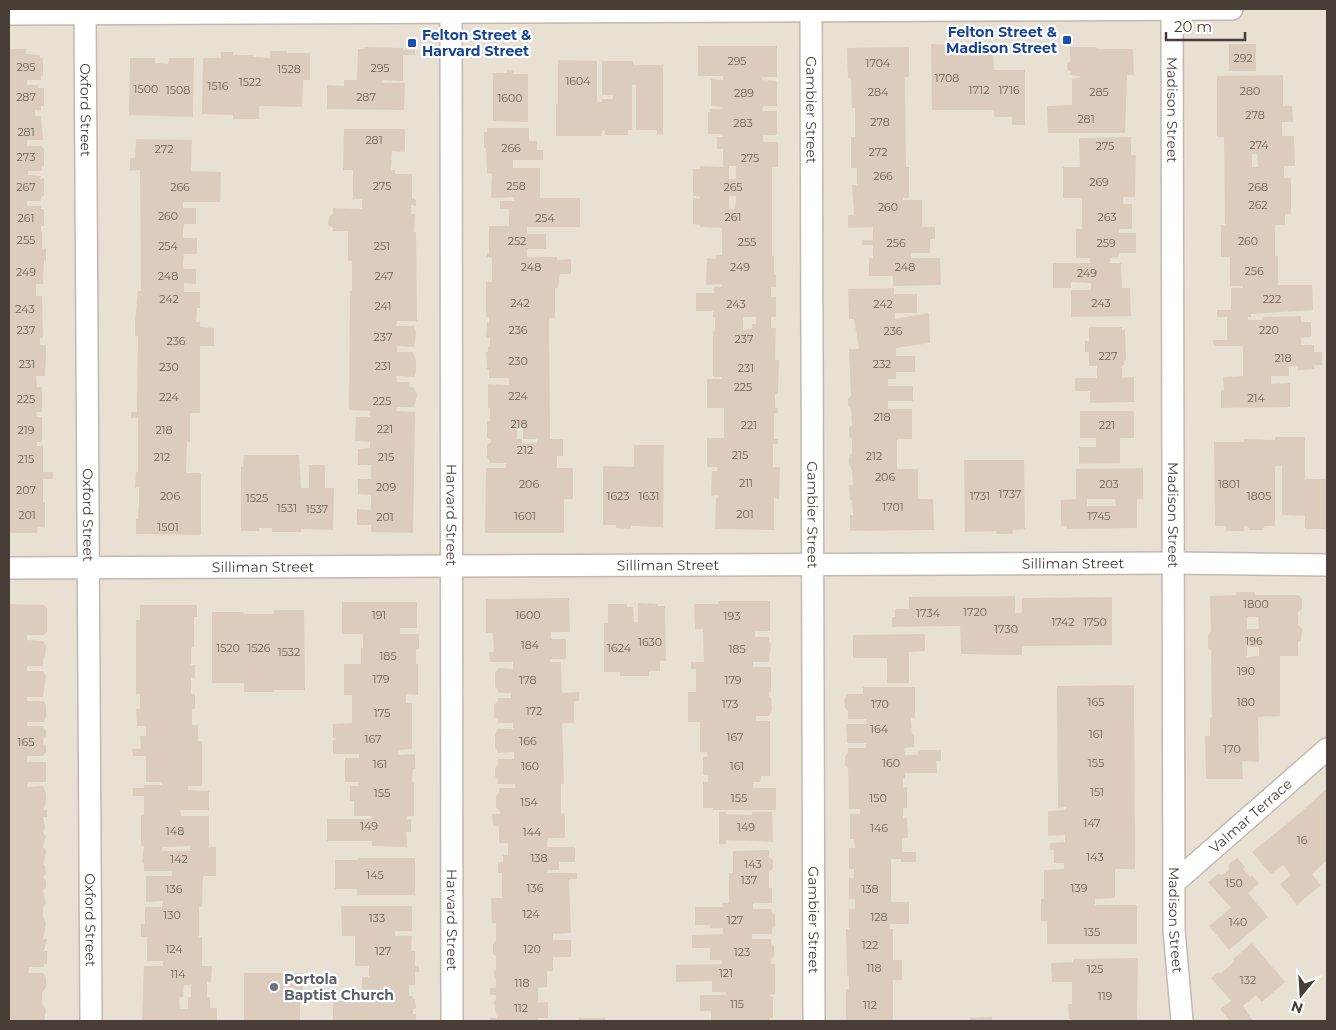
<svg xmlns="http://www.w3.org/2000/svg" width="1336" height="1030" viewBox="0 0 1336 1030" font-family="Montserrat,sans-serif">
<style>
.residential{fill:#e9e0d4}
.building{fill:#dbccbe;fill-rule:evenodd}
.lines{fill:none;stroke-linecap:round;stroke-linejoin:round}
.street-casing{stroke:#c4b8ab;stroke-width:24}
.street{stroke:#fff;stroke-width:21}
.transit-dot{fill:#1a4fb4;stroke:#fff;stroke-width:2}
.worship-dot{fill:#6b7280;stroke:#fff;stroke-width:2}
.labels{text-anchor:middle;dominant-baseline:central;stroke-width:4.5;stroke-linejoin:round;paint-order:stroke}
.number-label{font-size:11px;fill:#6e6257}
.transit-label{font-size:14px;font-weight:bold;fill:#164399;stroke:#fff;text-anchor:end}
.street-label{font-size:14px;fill:#493e35;stroke:#fff}
.worship-label{font-size:14px;font-weight:bold;fill:#5b616d;stroke:#fff;text-anchor:start}
</style>
<rect width="100%" height="100%" fill="#f5efe7"/>
<path class="residential" d="M9,9H1327V1021H9Z"/>
<path class="building" d="M931,44L993,46L994,70H1025V125H1012V117H994V110H932Z
M1229,44H1256V71H1229Z
M698,46H777V77H762V80L777,81V106H763L762,111H777V135H763V142H778V167H772V256H774V275H776V287H771V297H776V317H771V328H776L775,360H779L778,394H775V408H778V413H774V439H778V444H773V467H780L779,499L774,498V530L715,529L716,498H718V495L711,496L712,471H718L717,467H707V438H724V408H707V379H722V377H713V332L715,331V317H713V311H696V293H714V287H722V284L706,285L707,258L716,259V255H722V228L700,227V225L693,224V198L700,199V196H693V169H700V166L723,167V149H717V137H723L722,134H708V112H710V109H723V107L711,106V79L723,80V76H698ZM729,166H736V179H729ZM729,196H736L735,209H729ZM743,317H756V324H752V329L743,330Z
M365,47L403,48V50H415V55H403V81L382,80V83H405L404,110L327,109V85L344,86V80H357L358,49H364Z
M909,47V77H905L906,167H909V198H903V200H922V227H935V239H930V253H911V258H940L941,285L893,286V276H869V258H873V245H862V240H873V227L848,228V215H854L852,185H857V168H851V137H855V108H852L851,78H848L847,48Z
M1070,47H1096L1097,49H1133L1134,75H1127L1125,133H1048L1047,106L1072,105V79L1080,78V76L1070,75L1071,72L1068,70L1067,64L1070,61Z
M9,49H26V54L40,55V58H43V76H41V80H27V85H38V88H44V106H41V110H35V116H41L43,140H27V146H42V148H44V166H42V171H28V175L41,176L40,179L44,178V196H42L41,201H27V206H41V209H44V226H41V231H42V249L46,248V261L44,260L43,284H36V296H42L43,338H40V345H46V352L45,376H36L37,387H42V412H36L37,417H42V442H37V446H43V472H53V479H43V502H45V528L38,527L37,533H9Z
M270,51H287V53H310V80H303L302,107L259,106V119H233V115L202,114L203,58H221V52H233V55H253V57L270,58Z
M130,58H155V63L168,64L169,58H194L193,117L129,115Z
M558,60L597,61V102H602V99H613V95H602V61H633V65H663V135L657,134V130H636V85H632V130H628V135H605V130H602L601,136H556V104H558Z
M507,70H514L513,74H528V122L493,121V73H507Z
M1283,75V106H1292L1293,122H1282V136H1294L1295,166H1284V178H1291V214H1285V225H1275V256H1278V285H1312L1313,310L1251,314V317H1248V320H1262V317L1301,316V322H1311V337L1301,338V345H1314V352H1322V365H1314V369L1298,370V366H1289V376H1271V384L1290,383V407L1221,408V390H1224L1223,377L1243,376V346H1214L1213,340H1227V317H1217V310H1231V288H1243V286H1230V257H1221V225H1225L1224,137H1217V76ZM1252,154H1257L1258,167H1252Z
M487,128H529V141H537V150H543V160H513V168H540V198H580V227H527V234H546V249H527V257H557V260L571,259V274H560L558,288H555V318H549L550,439H563V456H557V468H573V499H564V533H485L486,468H506V463H490L487,456V445L491,442V439L487,438V421H490V408H488V384L509,385V378H489V369H487L486,352H488V347H490V338H486L487,322L489,323V317H486V282H492V258L487,257V253H489V226H509V209H500V201H514V197L491,198L492,174L487,173L486,148H484V132H487ZM517,426L523,427V439H537V443H522V439H517Z
M344,129H405V152L392,151L391,170H395V174H412V199L416,200V206L411,205V214H415L414,232H416L417,321H397L396,326H414L416,333L414,347L397,346V352H413L416,361V371L414,377L396,376L397,382H410L409,387H414L417,395L414,407H397L396,411L415,412L413,533L371,532V525H357V509L371,510V495L358,494V479H371V465H358V449L370,448V442L355,441L356,417H370V411L349,410L350,291H352V261H348V231H333V228L328,225L329,217L333,214V208L362,209V199H353V170H343Z
M1131,137V155H1136L1135,197H1123V204H1132V229H1119V233H1136V253H1119V257L1110,258V263H1121L1122,288H1130L1131,316L1071,317V290H1091V283L1071,282V288H1053V263H1090V258H1076V229H1082V198H1063V167H1080L1079,138Z
M136,139L192,140L191,171L221,172L220,202H183V208H196V224H184L183,232V238H197V254H184L183,263L184,269H196V284L184,283V292H200V308H197L196,322H200V327L214,328V346H200V413H190V442H187L186,473H201V535L136,534V519H138L139,504V487L135,488L136,472H138V418H131V412H137L138,336H135V321L138,291H141L140,170L130,171V158H135Z
M894,288V294H917V313H895V319L929,313L930,343L896,348V356H915V372H896V379H888V386H913V401H888V409H912V439H897V469H918V499H933L934,530L850,531V515H853L852,500H850L849,485H853L852,470L849,464V458L852,453V440L849,435V428L852,425L851,409L848,405V399L851,396L849,349H859L854,319H849L848,289Z
M1089,327H1122V330H1125L1126,360L1124,361V365H1122V378L1134,377V402L1090,403V391H1075V378H1097V366H1089V352H1085V341H1089Z
M1080,411H1134V438H1120V463L1079,464V447H1096V438H1080Z
M1275,437H1305V479H1327V529H1305V516L1282,515V466H1275V526H1265L1262,530H1250L1247,526H1244V531H1226V526H1215L1214,442H1244V439L1275,440Z
M634,445H664L663,527L633,526H631V529L616,528V525H603V466L634,467Z
M244,455H299L301,488H309V465H325V488H334L333,530L301,529V532H272V528H259V531H241V467H243Z
M964,460H1024L1025,529L1012,530L1013,534H997L996,531L965,532Z
M1143,468V499H1137V528L1067,529V526H1061V500L1076,499V469ZM1087,499H1115L1116,506H1087Z
M1236,592H1255V595H1298L1302,599V609L1298,612V625L1302,629L1301,640L1298,642V656H1280V716L1258,717L1259,762L1242,761L1243,779H1206L1205,736H1210V717H1212L1211,657V650L1208,647V636L1211,631L1210,596L1236,595ZM1247,617H1258L1259,629H1247ZM1247,647H1259V656L1247,657Z
M1015,596V613H1022V598L1112,597V645L1022,646V655L961,654L960,626L892,627V617H895V609H909V597Z
M569,598L570,632H551V639H566V659H550V662H561L562,693L579,692V701H574V723H562L564,784H561V814L565,813V838H548L547,843V847H575V862H559V870H548L547,873H577V879H569L571,933L553,934V940H571V957H553V971H547V987L538,988V1003L548,1002V1018H538V1021H490V1018H497L494,1002L496,999V995H490V988H496V980L494,977V972L496,969V956L493,954V944L496,940V923H492L491,898H502V873H498V862H503V855H508V843H499V826H493L492,814H500V811L496,808V796L499,793V788H515V784H498V780L495,776V769L498,764V759H514V752L498,753L495,747V736L497,729H513V723H498V720L494,717V705L498,701V698H511V693H499L498,690L495,687V673L499,668L513,669V662H490L489,652H494L493,633H486V599Z
M718,601H770V631H755V637H769V642L771,644L769,662H753V667H771V692H769V696L771,698L772,710L769,716H756V721H770V776H761L760,782H754L753,788H776V810H713V808H703V782H708V775H703V757L708,756L707,752H700V722H688V692H696V669H691V662H704L703,629H695L694,604H718Z
M342,602H417V628H400V634H419V648L416,649V664H418V695L406,694V703H412V749L398,750V755L415,754V769H413L412,782H414V816H407L406,820L411,819V832H406L407,847L372,846V841H327V819H371L372,816H354V801H350V786H358V782H345V758H359V754H333V740L336,739L333,738V724L352,723V695H344V664H361V648H363V634H342Z
M638,603L658,604L657,606H665L666,661H660V671H649V676H620V672H604V623H608V604H627V607H633L634,622H638Z
M9,604L44,605L47,608V632L44,635H27V640L43,641L46,646L45,657L43,660V666H27V671H43L46,676L43,697H27V701H44L46,706V717L44,722H27V726H43L46,731V737L43,739V744L46,745V752L43,756H27V762H46V782H28L27,787L43,786L46,794V803L43,810H47V817H43L45,827L43,833L46,836L43,847L46,850L45,858L43,864L45,866L46,874L43,878L46,881V887L43,890L46,903L43,908V917L46,923L43,939H47L44,951H47V964H44V967H29L28,973H43L46,978V987L42,993V1003L46,1010L44,1021H9Z
M140,605H197V617H194V647L191,648V665H195V678H191V694H195V709H192V725H198V741H202V786H188V790L209,791V810H180L181,816H209V847H216V876H203L202,907H199V937H202V966H212L211,982H207V997H210V1008H217V1021H142L144,966H163V961H147V937H141V924H145V907H162L163,901L146,902V876H172V871H144V864L142,862L144,846H141V816L144,815V796H133V788H144V785H162V782H146V756H133L132,749H141L140,736H146V726H137L136,709H140V694H136V620H140ZM190,846V851H162V847ZM184,985H191V997H188V1009H180L179,997H183Z
M274,610H304L305,690H274V692H244V683H212V612H244L243,614H274Z
M925,634V651L909,652V683H887V658H853V635Z
M1134,685L1135,869H1115V898L1095,899V905H1137V944H1047V921H1041V899H1044V870L1064,869V863H1054V850H1050V843L1065,842V835L1048,836V811L1065,810L1066,807L1058,808L1057,686Z
M863,687H915V718H911L912,734H914V747L904,748L905,755H918V750H941V761H936L937,773H905V778H903V788L907,787V808H903V818H907L908,838H902V852H916V862H901V859H891V902H909V924H890V929H893V960H902V980H893V1021H846V989H849V976H847L846,929H849V909H855V899H849V878H854V869H849V848H855L854,839H850V814H860V809H849L848,769L845,765V757L848,752V748H866V743H847L846,724H866V719H848V711L845,708L844,700L848,694H863Z
M1327,788V860L1312,874L1321,885L1297,905L1280,884L1291,875L1283,865L1271,874L1252,852L1299,814Z
M719,812H726V814L752,815V812H772L773,842L726,840V844H719Z
M769,850V857L773,860V868L769,872V888H772V903H753V909H771L772,912L775,915V926L772,929V934H752V939H771V943L774,946V956L771,959V964H775V994L770,995L769,996L773,997V1018H770V1020L711,1021V1011H700V995H726V992H712V981L676,982V965L722,964V960H710V948H692V935L723,934V928H710V925H695V907H723L722,903H729V873H733V851Z
M358,858H415V895H357V889H335V860H358Z
M1237,858L1245,867L1243,869L1250,877L1252,875L1259,884L1248,893L1268,917L1229,950L1209,926L1231,908L1208,882L1218,874L1222,875L1229,870L1228,865Z
M341,906H412V931H395V936H412L411,951H415V966H419V972H415V985H409V996H413V999H415L416,1008L413,1009V1014H416V1021H333V1001H359V996H370V990H362V977H369V966H355V936H342Z
M1252,943L1285,982L1262,1002L1256,995L1243,1006L1253,1021H1230L1220,1009L1231,1001L1211,978L1218,972L1220,974L1235,961L1233,959Z
M1138,958L1137,1021H1071V1019H1069L1068,1004H1072V982H1052L1051,963L1073,962V959Z
M244,973H303V1001L300,1000V1021H244Z
M992,1017V1021H970V1018Z
M579,1018H605V1021H579Z"/>
<g class="lines">
<g class="street-casing">
<g id="street">
<path id="s1" d="M85,9L91,1021"/>
<path id="s2" d="M451,9L452,1021"/>
<path id="s3" d="M811,9L814,1021"/>
<path id="s4" d="M1172,9L1174,930L1182,1021"/>
<path d="M9,14L1232,9"/>
<path id="s5" d="M9,568L1174,563L1327,565"/>
<path id="s6" d="M1174,883L1327,749"/>
</g>
</g>
<use href="#street" class="street"/>
</g>
<g class="transit-dot">
<rect x="1062" y="35" width="10" height="10" rx="2.5"/>
<rect x="407" y="38" width="10" height="10" rx="2.5"/>
</g>
<circle class="worship-dot" cx="274" cy="987" r="5"/>
<g class="labels">
<g class="number-label">
<text x="1243" y="58">292</text>
<text x="737" y="61">295</text>
<text x="878" y="63">1704</text>
<text x="26" y="67">295</text>
<text x="380" y="68">295</text>
<text x="289" y="69">1528</text>
<text x="947" y="78">1708</text>
<text x="578" y="81">1604</text>
<text x="250" y="82">1522</text>
<text x="218" y="86">1516</text>
<text x="146" y="89">1500</text>
<text x="178" y="90">1508</text>
<text x="979" y="90">1712</text>
<text x="1009" y="90">1716</text>
<text x="1250" y="91">280</text>
<text x="878" y="92">284</text>
<text x="1099" y="92">285</text>
<text x="744" y="93">289</text>
<text x="26" y="97">287</text>
<text x="366" y="97">287</text>
<text x="510" y="98">1600</text>
<text x="1255" y="115">278</text>
<text x="1086" y="119">281</text>
<text x="880" y="122">278</text>
<text x="743" y="123">283</text>
<text x="26" y="132">281</text>
<text x="374" y="140">281</text>
<text x="1259" y="145">274</text>
<text x="1105" y="146">275</text>
<text x="511" y="148">266</text>
<text x="164" y="149">272</text>
<text x="878" y="152">272</text>
<text x="26" y="157">273</text>
<text x="750" y="158">275</text>
<text x="883" y="176">266</text>
<text x="1099" y="182">269</text>
<text x="382" y="186">275</text>
<text x="516" y="186">258</text>
<text x="26" y="187">267</text>
<text x="180" y="187">266</text>
<text x="733" y="187">265</text>
<text x="1258" y="187">268</text>
<text x="1258" y="205">262</text>
<text x="888" y="207">260</text>
<text x="168" y="216">260</text>
<text x="733" y="217">261</text>
<text x="1107" y="217">263</text>
<text x="26" y="218">261</text>
<text x="545" y="218">254</text>
<text x="26" y="240">255</text>
<text x="517" y="241">252</text>
<text x="1248" y="241">260</text>
<text x="747" y="242">255</text>
<text x="896" y="243">256</text>
<text x="1106" y="243">259</text>
<text x="168" y="246">254</text>
<text x="382" y="246">251</text>
<text x="531" y="267">248</text>
<text x="740" y="267">249</text>
<text x="905" y="267">248</text>
<text x="1254" y="271">256</text>
<text x="26" y="272">249</text>
<text x="1087" y="273">249</text>
<text x="168" y="276">248</text>
<text x="384" y="276">247</text>
<text x="169" y="299">242</text>
<text x="1272" y="299">222</text>
<text x="520" y="303">242</text>
<text x="1101" y="303">243</text>
<text x="736" y="304">243</text>
<text x="883" y="304">242</text>
<text x="383" y="306">241</text>
<text x="25" y="309">243</text>
<text x="26" y="330">237</text>
<text x="518" y="330">236</text>
<text x="1269" y="330">220</text>
<text x="893" y="331">236</text>
<text x="383" y="337">237</text>
<text x="744" y="339">237</text>
<text x="176" y="341">236</text>
<text x="1108" y="356">227</text>
<text x="1283" y="358">218</text>
<text x="518" y="361">230</text>
<text x="27" y="364">231</text>
<text x="882" y="364">232</text>
<text x="383" y="366">231</text>
<text x="169" y="367">230</text>
<text x="746" y="368">231</text>
<text x="743" y="387">225</text>
<text x="518" y="396">224</text>
<text x="169" y="397">224</text>
<text x="1256" y="398">214</text>
<text x="26" y="399">225</text>
<text x="382" y="401">225</text>
<text x="882" y="417">218</text>
<text x="519" y="424">218</text>
<text x="749" y="425">221</text>
<text x="1107" y="425">221</text>
<text x="385" y="429">221</text>
<text x="26" y="430">219</text>
<text x="164" y="430">218</text>
<text x="525" y="450">212</text>
<text x="740" y="455">215</text>
<text x="874" y="456">212</text>
<text x="162" y="457">212</text>
<text x="386" y="457">215</text>
<text x="26" y="459">215</text>
<text x="885" y="477">206</text>
<text x="746" y="483">211</text>
<text x="529" y="484">206</text>
<text x="1109" y="484">203</text>
<text x="1229" y="484">1801</text>
<text x="386" y="487">209</text>
<text x="26" y="490">207</text>
<text x="1010" y="494">1737</text>
<text x="170" y="496">206</text>
<text x="618" y="496">1623</text>
<text x="649" y="496">1631</text>
<text x="980" y="496">1731</text>
<text x="1259" y="496">1805</text>
<text x="257" y="498">1525</text>
<text x="893" y="507">1701</text>
<text x="287" y="508">1531</text>
<text x="317" y="509">1537</text>
<text x="745" y="514">201</text>
<text x="27" y="515">201</text>
<text x="525" y="516">1601</text>
<text x="1099" y="516">1745</text>
<text x="385" y="517">201</text>
<text x="168" y="527">1501</text>
<text x="1256" y="604">1800</text>
<text x="975" y="612">1720</text>
<text x="928" y="613">1734</text>
<text x="379" y="615">191</text>
<text x="528" y="615">1600</text>
<text x="732" y="616">193</text>
<text x="1063" y="622">1742</text>
<text x="1095" y="622">1750</text>
<text x="1006" y="629">1730</text>
<text x="1254" y="641">196</text>
<text x="650" y="642">1630</text>
<text x="530" y="645">184</text>
<text x="228" y="648">1520</text>
<text x="259" y="648">1526</text>
<text x="619" y="648">1624</text>
<text x="737" y="649">185</text>
<text x="289" y="652">1532</text>
<text x="388" y="656">185</text>
<text x="1246" y="671">190</text>
<text x="381" y="679">179</text>
<text x="528" y="680">178</text>
<text x="733" y="680">179</text>
<text x="1096" y="702">165</text>
<text x="1246" y="702">180</text>
<text x="730" y="704">173</text>
<text x="880" y="704">170</text>
<text x="534" y="711">172</text>
<text x="382" y="713">175</text>
<text x="879" y="729">164</text>
<text x="1096" y="734">161</text>
<text x="735" y="737">167</text>
<text x="373" y="739">167</text>
<text x="528" y="741">166</text>
<text x="26" y="742">165</text>
<text x="1232" y="749">170</text>
<text x="891" y="763">160</text>
<text x="1096" y="763">155</text>
<text x="380" y="764">161</text>
<text x="530" y="766">160</text>
<text x="737" y="766">161</text>
<text x="1097" y="792">151</text>
<text x="382" y="793">155</text>
<text x="739" y="798">155</text>
<text x="878" y="798">150</text>
<text x="529" y="802">154</text>
<text x="1092" y="823">147</text>
<text x="369" y="826">149</text>
<text x="746" y="827">149</text>
<text x="879" y="828">146</text>
<text x="175" y="831">148</text>
<text x="532" y="832">144</text>
<text x="1302" y="840">16</text>
<text x="1095" y="857">143</text>
<text x="539" y="858">138</text>
<text x="179" y="859">142</text>
<text x="753" y="864">143</text>
<text x="375" y="875">145</text>
<text x="749" y="880">137</text>
<text x="1234" y="883">150</text>
<text x="535" y="888">136</text>
<text x="1079" y="888">139</text>
<text x="174" y="889">136</text>
<text x="870" y="889">138</text>
<text x="531" y="914">124</text>
<text x="172" y="915">130</text>
<text x="879" y="917">128</text>
<text x="377" y="918">133</text>
<text x="735" y="920">127</text>
<text x="1238" y="922">140</text>
<text x="1092" y="932">135</text>
<text x="870" y="945">122</text>
<text x="174" y="949">124</text>
<text x="532" y="949">120</text>
<text x="383" y="951">127</text>
<text x="742" y="952">123</text>
<text x="874" y="968">118</text>
<text x="1095" y="969">125</text>
<text x="726" y="973">121</text>
<text x="178" y="974">114</text>
<text x="1248" y="980">132</text>
<text x="522" y="983">118</text>
<text x="1105" y="996">119</text>
<text x="737" y="1004">115</text>
<text x="870" y="1005">112</text>
<text x="521" y="1008">112</text>
</g>
<g class="transit-label">
<text x="1057" y="32">Felton Street &amp;<tspan x="1057" dy="16">Madison Street</tspan></text>
<text x="422" y="35" text-anchor="start">Felton Street &amp;<tspan x="422" dy="16">Harvard Street</tspan></text>
</g>
<g class="street-label">
<text stroke="none"><textPath href="#s1" startOffset="101">Oxford Street</textPath></text>
<text stroke="none"><textPath href="#s3" startOffset="101">Gambier Street</textPath></text>
<text stroke="none"><textPath href="#s4" startOffset="101">Madison Street</textPath></text>
<text stroke="none"><textPath href="#s1" startOffset="506">Oxford Street</textPath></text>
<text stroke="none"><textPath href="#s2" startOffset="506">Harvard Street</textPath></text>
<text stroke="none"><textPath href="#s3" startOffset="506">Gambier Street</textPath></text>
<text stroke="none"><textPath href="#s4" startOffset="506">Madison Street</textPath></text>
<text stroke="none"><textPath href="#s5" startOffset="1064">Silliman Street</textPath></text>
<text stroke="none"><textPath href="#s5" startOffset="659">Silliman Street</textPath></text>
<text stroke="none"><textPath href="#s5" startOffset="254">Silliman Street</textPath></text>
<text stroke="none"><textPath href="#s6" startOffset="102">Valmar Terrace</textPath></text>
<text stroke="none"><textPath href="#s1" startOffset="911">Oxford Street</textPath></text>
<text stroke="none"><textPath href="#s2" startOffset="911">Harvard Street</textPath></text>
<text stroke="none"><textPath href="#s3" startOffset="911">Gambier Street</textPath></text>
<text stroke="none"><textPath href="#s4" startOffset="911">Madison Street</textPath></text>
</g>
<g class="worship-label">
<text x="284" y="979">Portola<tspan x="284" dy="16">Baptist Church</tspan></text>
</g>
</g>
<rect width="1336" height="1030" fill="none" stroke="#493e35" stroke-width="20"/>
<g transform="translate(1301 995) rotate(198)" stroke="#ffffff" stroke-width="4" paint-order="stroke">
<path d="M0-4L9 19L0 12L-9 19Z" fill="#493e35"/>
<text y="-8" font-size="14" font-weight="bold" text-anchor="middle" fill="#493e35">N</text>
</g>
<path d="M1166 32v8h79v-8" fill="none" stroke="#493e35" stroke-width="2.5"/>
<text x="1174" y="32" font-size="15" fill="#493e35" stroke="#ffffff" stroke-width="4" paint-order="stroke">20 m</text>
</svg>
